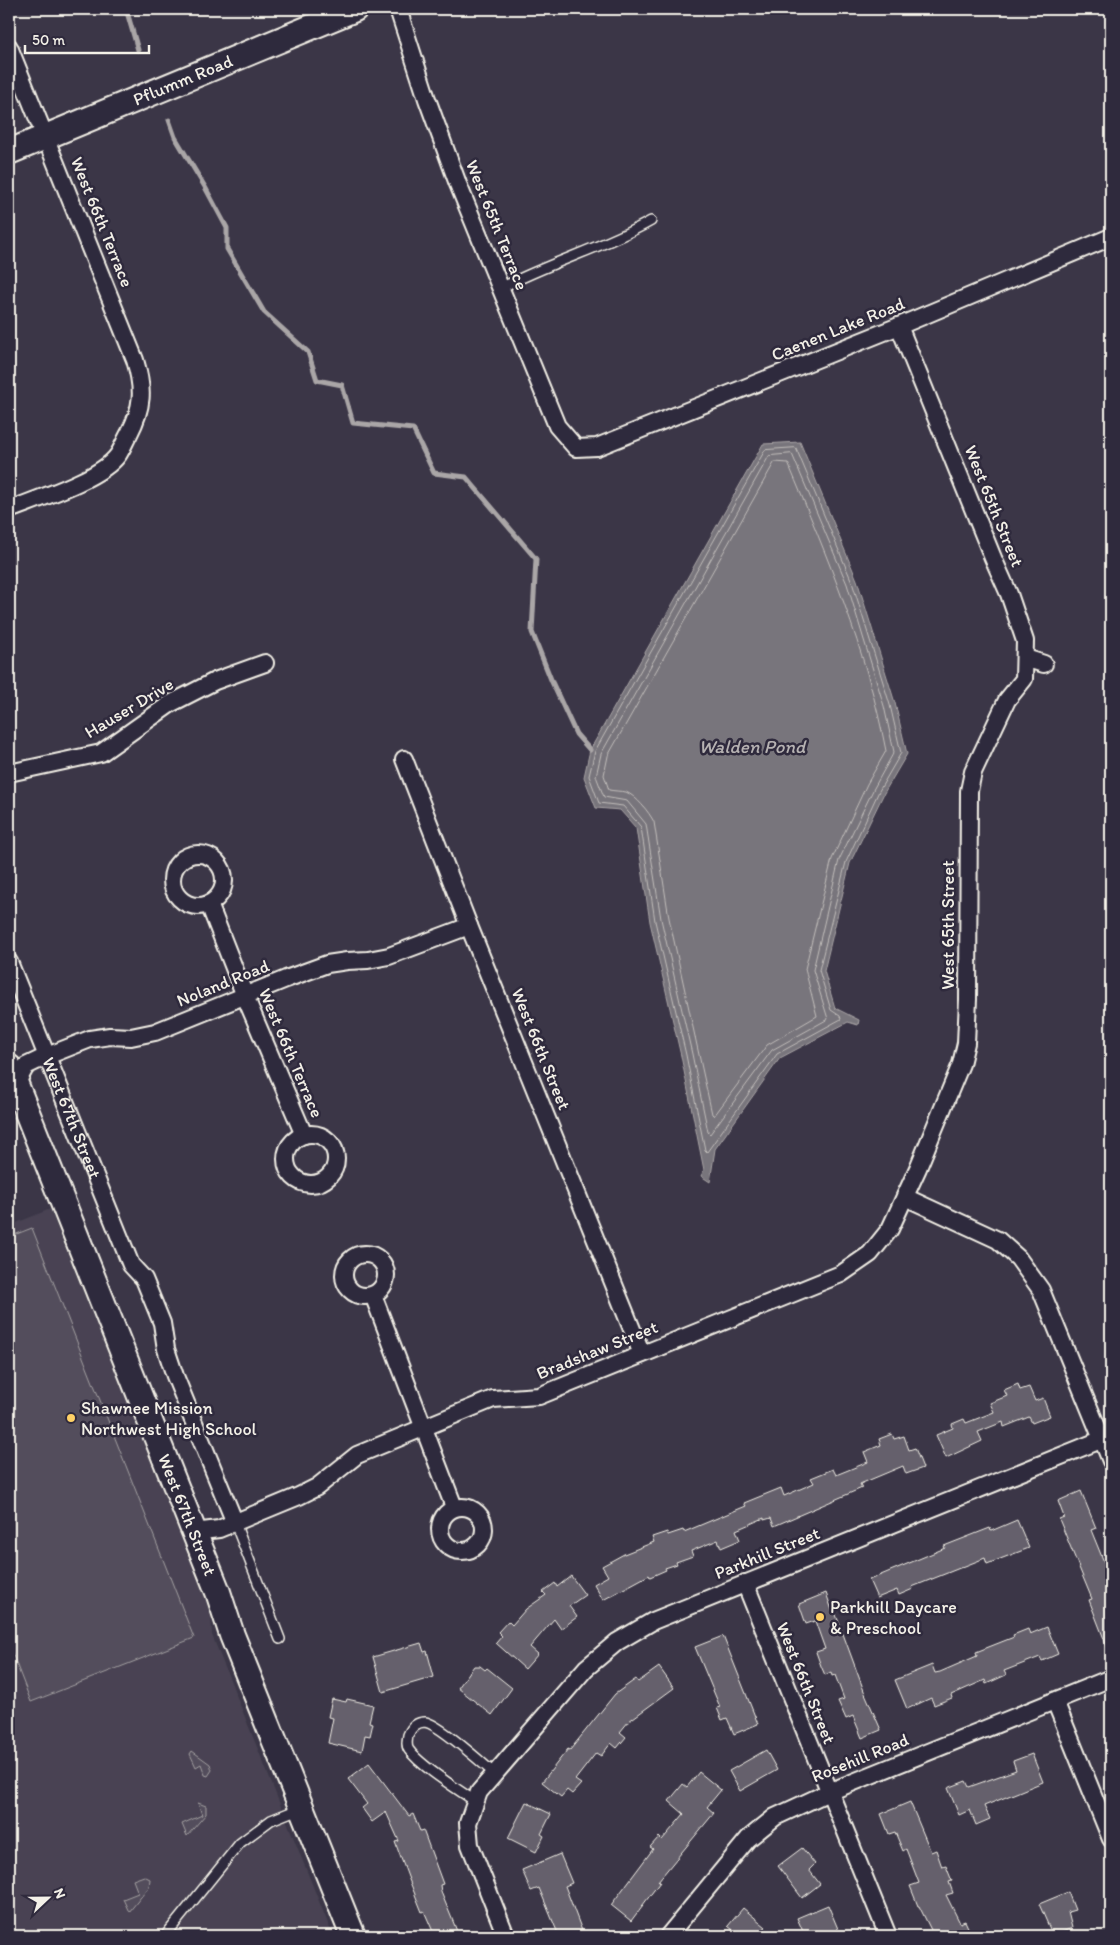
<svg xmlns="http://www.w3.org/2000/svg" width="1120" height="1945" viewBox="0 0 1120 1945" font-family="Itim,sans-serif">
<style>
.built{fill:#484352}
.green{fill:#534e5c;stroke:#a4a0a2}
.water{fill:#78747b;stroke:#aaa6a7}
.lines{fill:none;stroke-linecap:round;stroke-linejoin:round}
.shore{stroke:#c2bfbc;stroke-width:1}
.stream{stroke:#aaa6a7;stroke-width:5}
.building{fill:#65616c;stroke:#f4f1e8}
.lane-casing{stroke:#f4f1e8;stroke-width:12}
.street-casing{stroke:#f4f1e8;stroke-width:20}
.secondary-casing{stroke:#f4f1e8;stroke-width:28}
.lane{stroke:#2f2a3d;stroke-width:9}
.street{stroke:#2f2a3d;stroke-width:16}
.secondary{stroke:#2f2a3d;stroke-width:24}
.poi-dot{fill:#ffd166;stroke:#2f2a3d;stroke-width:2}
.labels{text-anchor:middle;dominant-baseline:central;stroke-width:5;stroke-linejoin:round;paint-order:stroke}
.street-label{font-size:18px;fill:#f4f1e8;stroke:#2f2a3d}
.poi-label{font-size:18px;fill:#f4f1e8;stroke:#2f2a3d;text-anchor:start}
.water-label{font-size:19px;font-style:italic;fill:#b6b2b2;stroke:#2f2a3d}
</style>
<rect width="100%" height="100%" fill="#3b3647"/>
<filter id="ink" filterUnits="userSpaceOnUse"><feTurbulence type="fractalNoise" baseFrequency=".02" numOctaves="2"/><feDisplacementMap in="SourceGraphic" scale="10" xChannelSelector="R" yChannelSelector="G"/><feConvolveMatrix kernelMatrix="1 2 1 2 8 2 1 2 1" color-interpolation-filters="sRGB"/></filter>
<g filter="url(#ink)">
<path class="built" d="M50,1209L211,1611L212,1635L333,1936H9V1226Z"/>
<path class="green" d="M32,1228L194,1638L31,1702L9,1645V1237Z
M192,1751L210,1764L212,1770L208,1776L205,1775L201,1764L196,1767L190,1754Z
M198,1803L206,1806V1814L187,1836L182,1824L202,1815Z
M144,1876L150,1879L149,1887L129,1912L123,1899L138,1893L133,1880Z"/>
<path class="water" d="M800,442L857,580L895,703L907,754L884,793L850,863L824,971L835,1008L859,1020L858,1025L848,1022L780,1058L715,1149L710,1182L701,1176L704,1170L681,1056L650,922L636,828L620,810L596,808L584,777L590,750L763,444Z"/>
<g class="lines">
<path class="shore" d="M796,448L852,582L890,705L901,753L879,791L846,862L819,970L831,1010L840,1016L841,1019L777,1054L707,1152L705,1150L686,1055L655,921L641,827L623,806L599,803L589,776L595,751L765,450Z
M792,454L847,584L884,706L894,752L874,788L839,860L813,970L828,1019L772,1050L710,1134L708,1132L692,1054L661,919L646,824L627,801L604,797L596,776L601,754L769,456Z
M775,462L788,463C827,556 867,651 886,751L867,784L832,859L805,969L817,1016L767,1045L714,1116L712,1114L669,918L654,822C649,812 636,796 626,792C620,791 614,791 609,790L604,775L608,756Z"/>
<path class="stream" d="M127,9V12L138,50
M169,120L175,137L205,187L227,228V249L264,312L308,352L317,380L342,385L353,423L413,429L434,473L466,477L536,559L532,632L552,682L576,734L590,750"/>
</g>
<path class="building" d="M1018,1384L1020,1390L1029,1387L1035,1401L1043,1398L1050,1416L1032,1423L1029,1417L1004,1427L1003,1422L978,1432L982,1441L946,1458L936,1435L953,1428L952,1424L964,1419L966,1423L994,1412L990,1403L1007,1396L1004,1390Z
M892,1434L894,1439L904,1436L909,1450L915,1448L923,1468L906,1474L903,1466L860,1484L862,1488L774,1526L771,1518L764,1520V1518L736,1530L740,1540L721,1548L718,1540L691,1551L693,1556L676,1562L677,1564L665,1568L666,1570L650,1577L649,1575L603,1600L594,1584L608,1576L602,1566L624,1554L654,1542L652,1537L667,1532L668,1535L683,1530L684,1532L746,1506L744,1503L781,1488L784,1496L814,1483L811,1478L833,1469L836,1475L868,1462L864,1452L881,1445L879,1439Z
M1081,1491L1096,1528L1091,1530L1104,1562L1108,1560L1111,1569V1657L1089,1600L1092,1599L1059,1519L1064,1517L1058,1501Z
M1017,1520L1029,1548L987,1564L985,1558L912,1587L913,1589L899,1595L897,1590L877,1598L869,1580L945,1548L944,1546L990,1528L991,1531Z
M571,1576L585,1595L569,1606L577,1617L561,1629L554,1619L530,1647L538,1654L525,1669L496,1643L502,1636L498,1632L508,1621L512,1625L526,1609L546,1595L543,1592L555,1583L557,1587Z
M826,1593L833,1613L835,1612L864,1691L881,1730L862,1738L853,1716L846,1719L838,1701L844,1699L835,1675L832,1676L831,1672L825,1675L821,1666L816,1652L825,1649L815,1621L806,1624L799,1604Z
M1047,1627L1058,1654L1042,1661L1040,1657L1004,1671L1006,1675L986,1684L985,1680L951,1695L952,1698L934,1705L931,1698L907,1709L895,1680L932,1665L935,1673L940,1672L977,1656L976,1652L1014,1637L1013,1635L1028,1629L1030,1634Z
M723,1636L758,1724L734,1734L727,1718L722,1720L717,1708L720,1707L695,1647Z
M421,1643L424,1652L427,1651L434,1677L383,1692L373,1657Z
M474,1666H480L485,1670L487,1668L512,1688L492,1715L458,1688Z
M659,1667L674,1688L629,1721L620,1732L626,1737L617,1748L611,1743L601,1756L596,1753L575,1780L581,1784L572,1794L567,1790L561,1797L542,1782L568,1749L570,1750L615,1694L636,1679L638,1682Z
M332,1699L346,1702L347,1699L373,1705L369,1722L373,1723L370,1736L365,1735L362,1751L328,1743L333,1718L328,1717Z
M766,1750L777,1770L740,1791L729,1771Z
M1032,1754L1043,1782L984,1806L990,1819L976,1825L970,1810L959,1815L948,1788L966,1781L969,1787L1016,1770L1013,1761Z
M369,1763L409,1816L413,1814L420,1831L423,1830L443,1884L440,1885L441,1892L459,1936H435L424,1911L422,1912L408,1877L395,1842L399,1841L386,1812L372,1822L362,1808L367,1804L348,1779Z
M699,1772L721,1790L707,1807L714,1813L658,1881L660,1882L631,1921L611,1905L653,1849L650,1847L659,1837L662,1840L684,1814L669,1801L683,1784L687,1787Z
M526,1802L551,1814L541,1834L544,1836L536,1852L508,1838Z
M910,1802L931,1852L936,1850L942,1867L946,1866L952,1881L949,1882L953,1893L946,1895L960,1923L965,1921L972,1936H934L919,1906H918L910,1886L919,1883L906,1849L903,1851L895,1832L889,1834L881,1814Z
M802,1848L815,1864L809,1870L820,1884L802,1898L778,1866Z
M560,1854L572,1883L565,1886L584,1936H559L539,1888L531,1891L522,1870Z
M1068,1892L1075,1910L1068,1912L1072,1928L1053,1936L1039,1904Z
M828,1905L841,1936H805L797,1918Z
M743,1908L766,1927L754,1936H727L733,1930L728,1926Z"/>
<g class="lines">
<g class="lane-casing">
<path id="lane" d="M501,288C550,262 603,248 651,221
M235,1523L280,1639
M476,1802C459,1790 420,1766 409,1750C406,1746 407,1741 408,1735C411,1728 416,1722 425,1722C439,1724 482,1763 495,1774
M165,1936L240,1843L271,1820L301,1808"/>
</g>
<g class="street-casing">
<g id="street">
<path d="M398,9L427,99L458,184L557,426L576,448L597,447L899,326L1111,237"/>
<path d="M9,47L135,360C144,390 143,407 129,434C125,441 122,449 118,455C101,479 37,499 9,510"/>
<path d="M1025,658L1044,664"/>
<path d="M404,759L469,926L642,1354"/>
<path d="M9,773L101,753L170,704L215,681L265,663"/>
<circle cx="198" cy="880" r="26"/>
<path d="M209,904L245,996L304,1135"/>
<path id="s1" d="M9,962L131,1265L144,1279L162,1323L166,1349L175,1376L235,1523"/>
<path d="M13,1090L26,1066L47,1056L90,1039L110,1036L131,1037L155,1032L286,979L327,964L347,961L368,960L389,956L469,926"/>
<circle cx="311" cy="1159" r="25"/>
<path d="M905,1197L998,1240L1018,1258L1041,1290L1111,1461"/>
<circle cx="365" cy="1275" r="21"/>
<path d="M373,1295L454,1507"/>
<circle cx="462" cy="1529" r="22"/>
<path d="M194,1532L219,1529L299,1496L317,1487L357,1455L493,1399L539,1396L841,1274L870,1254L890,1229L918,1168L961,1064L966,1043L968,999L969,791L973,772L1007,700L1024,679L1025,641L1009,594L993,558L899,326"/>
<path d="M745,1583L888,1936"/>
<path d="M1055,1701L1111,1839"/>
<path d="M506,1936L470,1845L468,1823L479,1792L586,1668L617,1642L653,1621L1103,1439"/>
<path d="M668,1936L748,1839L775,1817L829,1792L1111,1678"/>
</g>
</g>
<g class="secondary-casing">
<g id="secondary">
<path id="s2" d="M9,152L355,9"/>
<path id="s3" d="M9,1067L218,1592L232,1635L353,1936"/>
</g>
</g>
<use href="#lane" class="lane"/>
<use href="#street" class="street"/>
<use href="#secondary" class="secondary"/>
</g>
</g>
<g class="poi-dot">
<circle cx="71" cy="1418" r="5"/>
<circle cx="820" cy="1617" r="5"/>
</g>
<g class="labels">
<g class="street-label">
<text stroke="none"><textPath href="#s2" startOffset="188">Pflumm Road</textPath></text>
<text transform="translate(102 222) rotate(68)">West 66th Terrace</text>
<text transform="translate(497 225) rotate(68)">West 65th Terrace</text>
<text transform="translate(838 329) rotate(-22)">Caenen Lake Road</text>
<text transform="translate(994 506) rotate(68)">West 65th Street</text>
<text transform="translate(129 708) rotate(-31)">Hauser Drive</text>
<text transform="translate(948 925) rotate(-90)">West 65th Street</text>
<text transform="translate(223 983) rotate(-22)">Noland Road</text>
<text transform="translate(541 1049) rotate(68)">West 66th Street</text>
<text transform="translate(291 1053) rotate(67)">West 66th Terrace</text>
<text stroke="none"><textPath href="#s1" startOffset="168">West 67th Street</textPath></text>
<text transform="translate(597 1350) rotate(-22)">Bradshaw Street</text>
<text stroke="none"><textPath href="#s3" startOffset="482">West 67th Street</textPath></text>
<text transform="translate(767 1553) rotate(-22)">Parkhill Street</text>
<text transform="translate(806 1683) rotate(68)">West 66th Street</text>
<text transform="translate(860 1758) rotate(-22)">Rosehill Road</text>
</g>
<g class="poi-label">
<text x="81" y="1408">Shawnee Mission<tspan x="81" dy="21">Northwest High School</tspan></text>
<text x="830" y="1607">Parkhill Daycare<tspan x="830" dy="21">&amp; Preschool</tspan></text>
</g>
<g class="water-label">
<text x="752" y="746">Walden Pond</text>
</g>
</g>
<rect width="1120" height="1945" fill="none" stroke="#2f2a3d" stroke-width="30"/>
<rect x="15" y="15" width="1090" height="1915" fill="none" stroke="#f4f1e8" stroke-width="2" filter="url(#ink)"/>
<g transform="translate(48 1898) rotate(68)" stroke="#2f2a3d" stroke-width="4" paint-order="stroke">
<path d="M0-4L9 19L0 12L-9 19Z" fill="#f4f1e8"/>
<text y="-8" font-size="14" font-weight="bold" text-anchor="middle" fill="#f4f1e8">N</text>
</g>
<path d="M25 45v8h124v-8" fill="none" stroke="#f4f1e8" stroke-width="2.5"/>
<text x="32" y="45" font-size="15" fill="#f4f1e8" stroke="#2f2a3d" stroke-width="4" paint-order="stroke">50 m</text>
</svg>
